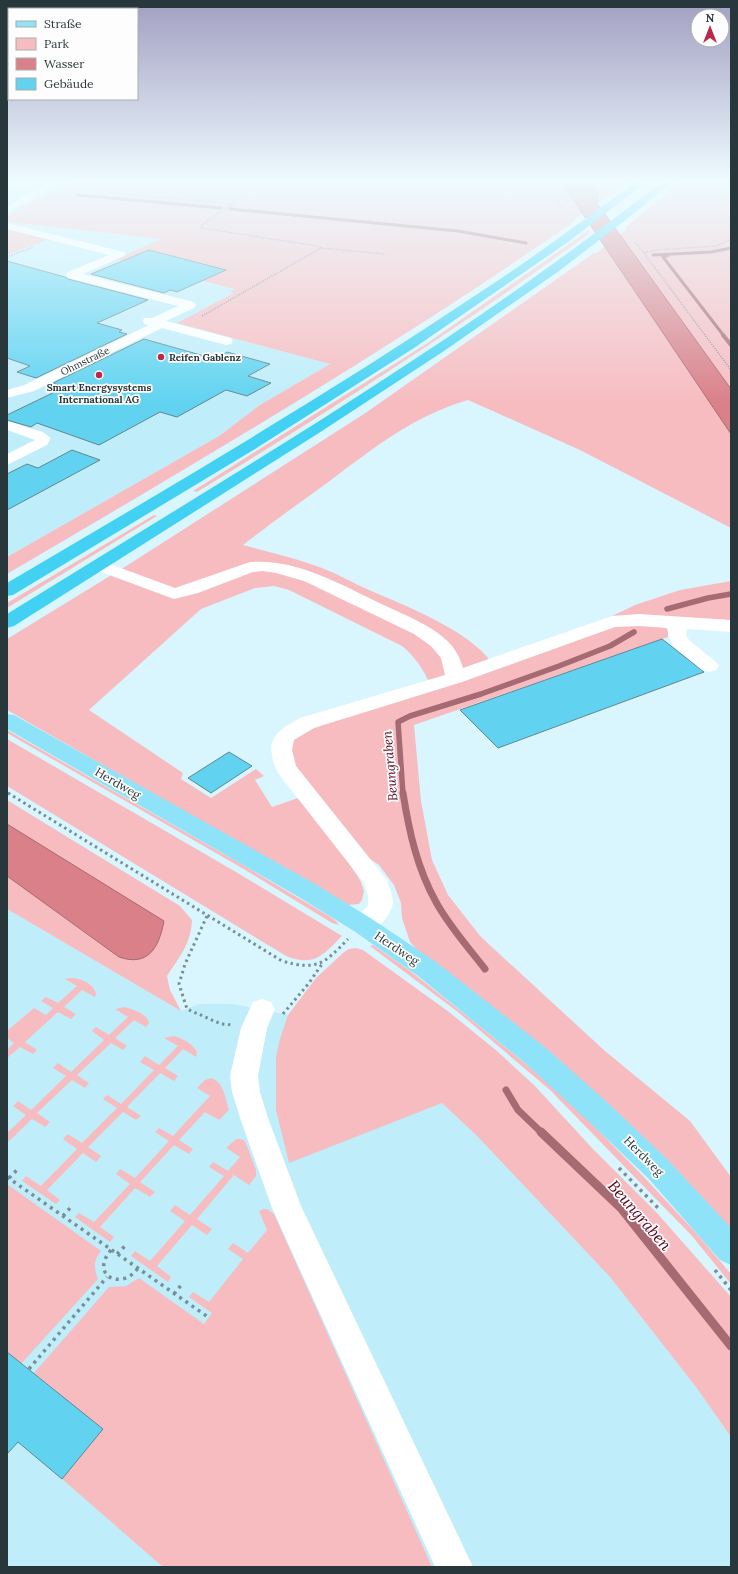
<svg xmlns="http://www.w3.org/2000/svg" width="738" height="1574" viewBox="0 0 738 1574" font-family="Lora,serif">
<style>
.built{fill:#bfedfa}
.green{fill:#f7bcc0}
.water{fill:#da8089;stroke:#a56a72}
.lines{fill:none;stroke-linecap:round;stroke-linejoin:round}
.stream-far4{stroke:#a56a72;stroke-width:3}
.stream-far3{stroke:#a56a72;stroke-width:4}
.stream-far2{stroke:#a56a72;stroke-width:5.5}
.stream-far1{stroke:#a56a72;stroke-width:7}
.stream{stroke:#a56a72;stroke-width:9}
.building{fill:#61d3f0;stroke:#63858f}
.path-far3{stroke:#7a8f95;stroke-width:1.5;stroke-dasharray:1 1.5;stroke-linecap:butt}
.path-far2{stroke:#7a8f95;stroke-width:2;stroke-dasharray:2 2.5;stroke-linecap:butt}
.path-far1{stroke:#7a8f95;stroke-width:3;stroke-dasharray:2.5 3.5;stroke-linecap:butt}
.path{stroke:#7a8f95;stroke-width:3.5;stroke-dasharray:3 4.5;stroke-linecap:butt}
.minor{fill:#fff;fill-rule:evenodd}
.major{fill:#8ee3f8;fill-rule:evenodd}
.highway{fill:#42d1f3;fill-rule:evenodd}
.poi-dot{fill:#ba2948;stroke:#fdfdfd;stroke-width:1.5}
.labels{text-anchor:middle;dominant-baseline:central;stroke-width:3.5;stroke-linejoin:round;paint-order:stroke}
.far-poi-label{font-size:10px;font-weight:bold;fill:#28373b;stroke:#fdfdfd;text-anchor:start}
.far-street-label{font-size:10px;fill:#28373b;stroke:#fdfdfd}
.street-label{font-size:12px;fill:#28373b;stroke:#fdfdfd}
.water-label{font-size:13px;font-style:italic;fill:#58051b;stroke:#fdfdfd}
.near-water-label{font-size:16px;font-style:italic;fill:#58051b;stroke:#fdfdfd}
</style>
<rect width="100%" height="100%" fill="#d9f6ff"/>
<path class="built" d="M7,183H68L7,218Z
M7,222L308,255L177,323L330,364L260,405L219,436L7,557Z
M7,909L181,1011L199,1004H233L288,1015L278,1061L442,1103L478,1137L610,1277L696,1387L731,1437V1567H7Z"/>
<path class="green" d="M66,183H562L582,213L574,219L576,220L572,223C390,349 198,462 7,574V557L219,436L260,405L330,364L177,323L234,293L230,292L235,289L195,279L225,269L149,250L124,261L116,259L161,239L7,222V217Z
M593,183H626L614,193L599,202V192Z
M679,183H731V389L619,235L627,229L625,228Z
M7,229L49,239L7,255Z
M589,230L590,232L585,237C549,262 514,288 478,312C386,374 292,434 197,492L193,491L426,344Z
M605,246L731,434V528L580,450L468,400C411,417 374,448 327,483C299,503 270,524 243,545C269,552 296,558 322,568C338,574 353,583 369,590C404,605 470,631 491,662L583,630L635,605L680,590L731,581V624L666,627L669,635L668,637L414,725L421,801L432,860L448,895L481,937L605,1051L690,1121L731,1177V1235L425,959L410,942L402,918L401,903L394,885L379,865L364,855L299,775L288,752L294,736L429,682C421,666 416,658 402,646L289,590L274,586L255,588L201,609L89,710L183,773L181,779L211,798L256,769L264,776L255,780L272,807L301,797L331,836L360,880L364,891L362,900L359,904L347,905L7,710V639L131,563L364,414L594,253H597Z
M154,515L157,516L7,608V603Z
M7,730L241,864L329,916L336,921L339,925L332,923L242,868L7,733Z
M7,739L236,872L342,936C323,955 315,967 286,956L7,786Z
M7,800L180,906L192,920C191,944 180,956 167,976L170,990L181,1011L7,909V876L119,957L164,922L7,824Z
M373,945L409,970L473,1021L549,1083L572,1104L643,1176L697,1234L731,1274V1284L692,1236L550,1090L458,1012L370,946Z
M356,948L363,950L449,1012L497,1051L535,1086L592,1148L657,1213L731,1297V1437L696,1387L610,1277L478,1137L442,1103L289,1163L276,1110V1057L280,1039L288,1015L316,978L344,952L349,949Z
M69,978C80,978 92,982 96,993L95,997L82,990L64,1007L76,1014L71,1019L58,1012L25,1042L37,1050L33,1054L20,1047L7,1058V1050L14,1043L7,1038V1031L34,1008L46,1015L53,1008L41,1001L46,997L58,1003L77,986L65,979Z
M124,1007C132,1009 148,1014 149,1023L146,1027L134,1020L115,1038L127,1046L123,1050L111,1043L77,1075L89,1083L85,1088L72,1080L37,1113L50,1122L45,1127L32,1119L7,1143V1133L26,1115L13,1106L18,1101L31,1110L66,1076L53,1068L58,1063L71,1072L104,1040L92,1031L96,1027L109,1035L128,1017L115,1009Z
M174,1036C182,1038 193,1044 197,1052L196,1057L183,1049L165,1068L178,1076L174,1081L160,1073L127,1107L141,1116L136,1120L123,1112L88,1147L101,1156L96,1162L83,1153L47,1190L60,1200L56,1204L22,1181L26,1176L41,1186L77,1149L63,1139L68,1134L82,1143L117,1108L103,1099L107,1095L121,1104L154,1070L140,1062L145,1056L159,1065L178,1046L164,1038Z
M211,1078C224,1082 225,1098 229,1110L219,1120L205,1112L179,1140L193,1149L189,1154L174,1145L140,1182L155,1192L150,1197L135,1188L100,1227L114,1237L110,1242L75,1217L79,1213L94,1222L130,1184L116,1174L120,1169L135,1178L169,1141L155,1132L159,1128L173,1136L210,1096L197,1088L205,1080Z
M236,1139H241L245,1141L256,1170V1176L249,1185L234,1175L197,1219L212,1229L207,1235L192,1225L157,1266L171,1277L168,1282L131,1256L135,1251L150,1261L185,1221L170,1211L175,1205L190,1215L224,1176L209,1167L213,1162L228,1171L240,1157L226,1148Z
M7,1184L101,1251C93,1261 94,1268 98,1279L21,1364L7,1352Z
M264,1209H267L274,1214L432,1567H163L62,1479L102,1429L34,1373L109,1287L126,1286L139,1278L204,1324L212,1313L189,1297L193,1292L209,1302L243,1259L228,1249L233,1243L248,1253L267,1230L259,1211Z"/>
<path class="water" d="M562,183H593L599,192L597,203L731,389V434Z
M7,824L164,921C159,948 148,967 119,957L7,876Z"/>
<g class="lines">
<path class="stream-far4" d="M77,195L221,208
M230,209L458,231L526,243
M653,255L711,252L731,248
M669,255L663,257L724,336"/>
<path class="stream-far3" d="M723,335L731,345"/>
<path class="stream-far2" d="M667,609L708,598L731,594
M403,794L398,722L410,716L481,694L559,666L610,646L634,632"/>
<path class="stream-far1" d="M403,793C409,831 417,868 436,902C449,926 468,947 485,969
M506,1090L518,1110L542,1133"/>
<path class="stream" d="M541,1132L621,1208L731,1346"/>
</g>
<path class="building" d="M149,250L226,270L177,292L170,290L164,293L91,274Z
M7,261L65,277L68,279L148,300L97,323L122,330L119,332L127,334L36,378L17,372L30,366L7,358Z
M144,339L215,359L227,352L270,364L248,376L271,383L247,396L226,390L177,417L160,412L99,445L37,423L31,427L7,420V415L65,387L53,383Z
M72,450L100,460L7,510V474L27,464L38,468Z
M662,639L704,672L498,748L460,710Z
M229,752L252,766L211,793L188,778Z
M7,1352L103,1429L62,1479L18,1442L7,1454Z"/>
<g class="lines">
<path class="path-far3" d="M544,183L562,208
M65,191H92L231,204
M731,239L717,246L656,250L644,253L731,370
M635,242L644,253
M321,248L385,254
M7,257L33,247
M202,316L321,248L317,246L201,228L202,225L232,204L257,183"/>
<path class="path-far2" d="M7,793L9,794"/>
<path class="path-far1" d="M8,793L282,961C317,971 324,964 348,939
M207,916L185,964L179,984L187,1009L221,1024L232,1025
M283,1014L309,983L322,964"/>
<path class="path" d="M619,1168L659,1209
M7,1177L208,1317
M9,1178L17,1170
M63,1216L71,1207
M111,1250C89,1276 122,1291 138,1268
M117,1254L126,1245
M715,1270L731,1290
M174,1294L182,1284
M29,1369L107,1277"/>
<path class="minor" d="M47,183H59L7,213V206Z
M7,223L124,252L126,254L124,256L83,274L194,302L196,305L194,308L166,321L231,338L233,341L231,344L226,345L162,328L34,391L7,398V390L24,385L149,325L144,324L143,321L144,318H152L178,306L68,278L66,275L68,272L109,255L7,229Z
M7,421L43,432L51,438L47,445L7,465V454L35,440L7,430Z
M99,560L175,588L250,562C299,558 345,587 388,607C407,616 428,624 444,638C454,646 460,657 463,668L612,616L639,614L731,620V632L687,629L686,635L689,640L716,662L719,666L716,670L709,672L702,670L674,647L668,635V628L639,626L615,627L462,682L314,728L294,740L292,750L296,766L387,880C389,887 392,894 393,901C393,913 376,934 363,934C361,934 357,932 354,931L351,925L354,919L368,906V896L364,883L278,773C275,767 273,762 272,755C268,735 284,727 300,718L445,675L441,658L431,646L414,634L304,581L276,573L263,571L253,572L198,593L174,599L93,569L90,565L93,561Z
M262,999L271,1002L275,1009L267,1028L258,1076L260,1092L268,1118L301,1206L473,1567H435L272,1208L240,1118L232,1092L230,1076L241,1028L253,1002Z"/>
<path class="major" d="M7,714L14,715L315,884L372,919L436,962L546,1048L608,1103L668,1160L731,1228V1265L720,1260L648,1178L588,1121L526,1064L418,976L354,931L297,896L7,729Z"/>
<path class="highway" d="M634,183H645L568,242L414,348L255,449L13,595L7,596V583C167,489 327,395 482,291C534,257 584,220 634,183Z
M660,183H671L633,214L559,271L444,351L322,431L14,626L7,628V614C229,476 456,345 660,183Z"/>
</g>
<linearGradient id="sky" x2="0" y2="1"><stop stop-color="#a29fc2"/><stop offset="0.45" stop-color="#eefbff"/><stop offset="1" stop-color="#eefbff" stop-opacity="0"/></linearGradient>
<rect width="738" height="403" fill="url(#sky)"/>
<g class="poi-dot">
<circle cx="161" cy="357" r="4"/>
<circle cx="99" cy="375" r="4"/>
</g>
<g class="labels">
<g class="far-poi-label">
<text x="169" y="357">Reifen Gablenz</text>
<text x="99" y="387" text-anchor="middle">Smart Energysystems<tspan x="99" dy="12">International AG</tspan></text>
</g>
<g class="far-street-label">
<text transform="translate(85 361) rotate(-26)">Ohmstraße</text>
</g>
<g class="street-label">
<text transform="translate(118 783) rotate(30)">Herdweg</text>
<text transform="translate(397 948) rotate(34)">Herdweg</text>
<text transform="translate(644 1156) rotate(45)">Herdweg</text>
</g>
<g class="water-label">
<text transform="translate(390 766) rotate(-95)">Beungraben</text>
</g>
<g class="near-water-label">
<text transform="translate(640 1215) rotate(49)">Beungraben</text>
</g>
</g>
<rect width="738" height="1574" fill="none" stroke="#28373b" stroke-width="16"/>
<rect x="8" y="8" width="130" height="92" fill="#fdfdfd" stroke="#a8aeaf"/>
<rect x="16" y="21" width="20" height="6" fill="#8ee3f8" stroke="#a8aeaf"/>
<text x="44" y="28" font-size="12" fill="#28373b">Straße</text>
<rect x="16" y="38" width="20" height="12" fill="#f7bcc0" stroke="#a8aeaf"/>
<text x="44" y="48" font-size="12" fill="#28373b">Park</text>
<rect x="16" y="58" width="20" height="12" fill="#da8089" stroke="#a8aeaf"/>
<text x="44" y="68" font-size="12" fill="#28373b">Wasser</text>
<rect x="16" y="78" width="20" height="12" fill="#61d3f0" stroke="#a8aeaf"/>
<text x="44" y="88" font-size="12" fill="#28373b">Gebäude</text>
<g transform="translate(710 28)"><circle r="19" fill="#fdfdfd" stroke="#a8aeaf"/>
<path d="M0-3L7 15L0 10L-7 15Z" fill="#ba2948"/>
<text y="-6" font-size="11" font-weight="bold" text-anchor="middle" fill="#28373b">N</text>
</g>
</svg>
